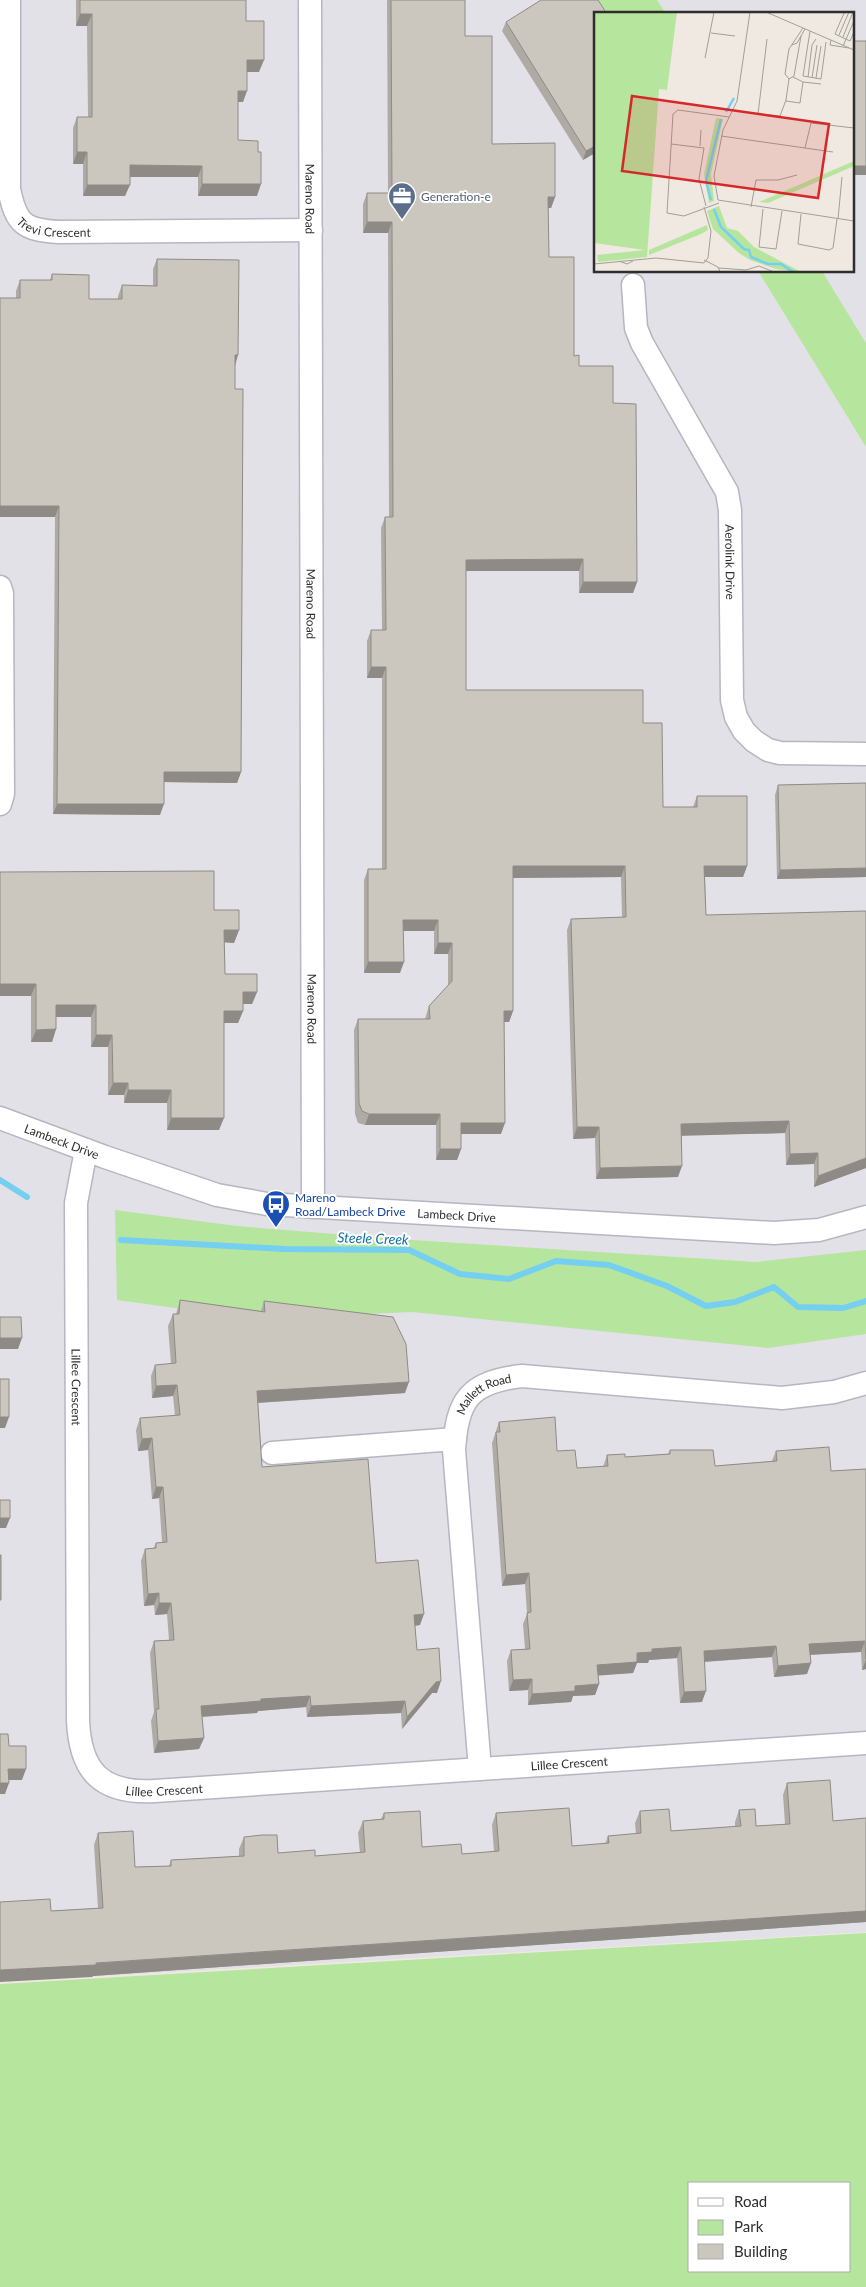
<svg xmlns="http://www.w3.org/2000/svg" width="866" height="2287" viewBox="0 0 866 2287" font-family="Lato,sans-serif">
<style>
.industrial{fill:#e3e1e8}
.green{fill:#b6e59e;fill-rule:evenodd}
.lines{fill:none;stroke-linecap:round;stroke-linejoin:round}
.stream{stroke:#75cff0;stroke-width:6}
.minor-casing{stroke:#b4b7c1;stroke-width:25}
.minor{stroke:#fff;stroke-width:22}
.wall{fill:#afaba4}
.shaded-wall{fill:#8e8b86}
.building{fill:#cbc7bf;stroke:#8e8b86}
.labels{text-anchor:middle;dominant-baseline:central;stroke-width:4;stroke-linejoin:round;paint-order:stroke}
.service-label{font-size:12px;fill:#4e5e75;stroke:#fff;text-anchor:start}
.street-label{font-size:12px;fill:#2e2e2e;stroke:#fff}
.transit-label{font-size:12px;fill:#164399;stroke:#fff;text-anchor:start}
.water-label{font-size:14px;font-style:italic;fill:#0d6fa3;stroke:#fff}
.inset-river{fill:none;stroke:#75cff0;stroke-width:2.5}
.inset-road{fill:none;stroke:#a29e99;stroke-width:1}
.view{fill:#d62828;fill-opacity:0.15;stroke:#d62828;stroke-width:2.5}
.inset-edge{fill:none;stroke:#2e2e2e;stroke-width:2.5}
</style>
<rect width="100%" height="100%" fill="#efe9e1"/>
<path class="industrial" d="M0,0H591L595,14V271H758L866,447V1932L0,1982Z
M657,0H866V343L822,271H852V14H665Z"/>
<path class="green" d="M591,0H657L666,14H599Z
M758,271H822L866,343V447Z
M115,1210L237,1226L396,1239L756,1262L866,1250V1334L768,1348L412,1312L255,1319L117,1300Z
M866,1933V2287H0V1984ZM850,2183V2271H690V2183Z"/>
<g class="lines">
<path class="stream" d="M0,1180L27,1197
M121,1240L285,1249L409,1250L460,1274L509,1279L556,1261L609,1265L667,1286L706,1306L735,1302L774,1287L798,1307L843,1308L866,1301"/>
<g class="minor-casing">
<g id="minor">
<path id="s1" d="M9,0V189C16,224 24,230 59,232L311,230"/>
<path id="s2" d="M310,0L313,1207"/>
<path id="s3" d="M633,285L636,328L642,343L727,492L730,510L732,700L736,717L744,731L754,741L768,750L780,753L866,754"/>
<path d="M0,587L2,593L3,794L0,804"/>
<path id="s4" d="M0,1118L105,1157L217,1195L267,1204L774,1233L819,1230L866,1217"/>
<path id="s5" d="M86,1150L76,1203L78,1720C80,1772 102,1794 155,1791L866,1743"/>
<path d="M272,1453L455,1439"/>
<path id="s6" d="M480,1769L454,1450C457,1400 469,1382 522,1376L782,1398L834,1392L866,1383"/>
</g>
</g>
<use href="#minor" class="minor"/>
</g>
<path class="wall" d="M76,0H246V21L259,72H247L243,102H238V140L257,196H198V177H130L125,196H83V164H73V128L77,117H88L87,26H76Z
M387,0H465V36L492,144L555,197L551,208H548L549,257L574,356L579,366L613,403L637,582L633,593H579V571H466V690L643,723L663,807H693L697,796L747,866L743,877H705L706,915L866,1168L814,1187V1164L786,1165L785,1133L682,1135L678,1177L596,1179L595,1138L573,1139L567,930L571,919L622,917L621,877L513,878V1011L509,1022H504L501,1134H461V1149L457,1160H436V1125H365L358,1123L355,1114L354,1030L358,1019H425L429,1006L448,986V954H434V931H403L400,973H364V880L368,869H382V678H367V641L371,630H382L381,528L385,517H389L388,233H363V204L367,193H388Z
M506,22L595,153L583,160L502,31Z
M157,259L235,364V389L241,772L237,783L164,782L160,815L53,814L55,517H0V298H16V291L20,280H50L52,274L89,299H118V296L122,285L153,286V269Z
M866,783V877L777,879L775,795L778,785Z
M214,910L239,930L234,943L224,942L225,974L257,992L252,1004H243V1011L238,1023H224L219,1130H167V1103H124V1095H108V1047H91V1017H56V1029L52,1042H31V996H0Z
M180,1300L261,1311L264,1301L405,1393L258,1403L262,1467L376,1563L420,1625L415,1626L417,1650L437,1693H432L402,1729L401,1713L307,1717L306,1707L258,1711L257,1713L202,1717L204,1738L199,1749L154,1753L151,1721L154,1712L150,1653L154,1641L169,1640L167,1614L155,1615L154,1605L144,1606L141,1561L145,1549H153L156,1543L162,1542L159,1498L152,1499L148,1450L138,1451L136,1430L140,1418L175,1416L173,1396L152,1398L151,1376L155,1365L171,1364L168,1326L173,1314H176Z
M499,1422L557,1451L577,1468L603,1467L607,1455L625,1457L668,1454L670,1450L715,1466L772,1461L776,1451L831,1471L866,1469V1669L862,1670L861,1652L810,1655L807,1674L774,1677L772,1657L704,1662L702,1702L680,1703L677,1658L649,1660L648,1663H637L633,1673L598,1675L599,1684L595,1695L573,1696L571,1702L528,1705V1690L509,1691L507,1661L511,1650L525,1649L523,1624L527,1614L525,1584L502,1586L492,1443Z
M787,1783L833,1821L866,1818V1922L93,1976L92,1977L51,1911L98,1908L94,1845L98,1833L135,1867L169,1866L171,1860L239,1856V1849L244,1837L278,1853L315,1856L360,1853L358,1833L363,1821L381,1819L384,1813L422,1847L462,1854L494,1852L492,1825L496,1813L572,1846L605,1844L608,1836L636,1834L635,1823L640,1811L671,1831L735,1827V1822L739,1810L756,1826L785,1824L783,1795Z"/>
<path class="shaded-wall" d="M80,14H92L87,26H76Z
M247,60H264L259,72H243Z
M238,91H247L243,102H234Z
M595,146V153L583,160L586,151Z
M77,152H87L83,164H73Z
M130,165L202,166L198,177H125Z
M852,166H866V175H852Z
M202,184H261L257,196H198Z
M87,185H130L125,196H83Z
M548,197H555L551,208H544Z
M367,222H392L388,233H363Z
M235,355H238L235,366Z
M0,506H59L55,517H0Z
M583,559L579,571H462L466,560Z
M583,582H637L633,593H579Z
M371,667H386L382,678H367Z
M164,772H241L237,783L160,782Z
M57,804H164L160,815L53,814Z
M513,866H625L621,877L509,878Z
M704,866H747L743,877H700Z
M866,868V877L777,879L780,870Z
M403,920H438L434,931H399Z
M224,930H239L234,943L220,942Z
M438,943H452L448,954H434Z
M368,962H404L400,973H364Z
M0,984H36L31,996H0Z
M243,992H257L252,1004H238Z
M56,1005H96L91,1017H52Z
M224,1011H243L238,1023H219Z
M504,1011H513L509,1022H500Z
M56,1029L52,1042H31L36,1030Z
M96,1035H112L108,1047H91Z
M113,1083H128L124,1095H108Z
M128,1090H171L167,1103H124Z
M369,1114H440L436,1125H365Z
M171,1118H224L219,1130H167Z
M789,1121L785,1133L677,1136L681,1124Z
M461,1123H505L501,1134H457Z
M577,1127H599L595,1138L573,1139Z
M440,1149H461L457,1160H436Z
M818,1153L814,1164L786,1165L790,1154Z
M866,1158V1168L814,1187L818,1176Z
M682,1166L678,1177L596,1179L600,1168Z
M0,1338H22L18,1349H0Z
M409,1382L405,1393L253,1403L257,1391Z
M177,1385L173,1396L152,1398L156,1386Z
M0,1417H9L5,1428H0Z
M152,1438L148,1450L138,1451L142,1439Z
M156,1487H163L159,1498L152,1499Z
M0,1518H10L6,1528H0Z
M529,1573L525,1584L502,1586L506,1575Z
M159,1593L154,1605L144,1606L148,1594Z
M159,1603H171L167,1614L155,1615Z
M424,1614L420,1625L410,1626L414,1615Z
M865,1641L861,1652L805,1655L809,1644Z
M776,1646L772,1657L700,1662L704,1651Z
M681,1647L677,1658L649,1660L648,1663H637L633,1673L593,1676L597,1665L652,1649Z
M866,1659V1669L862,1670Z
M811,1663L807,1674L774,1677L778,1666Z
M532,1679L528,1690L509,1691L513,1680Z
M441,1681L437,1693H432L402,1729L407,1717L436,1682Z
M599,1684L595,1695L573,1696L571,1702L528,1705L532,1694L575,1686Z
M706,1691L702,1702L680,1703L684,1692Z
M310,1696L306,1707L258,1711L257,1713L197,1717L201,1706L261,1699Z
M405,1701L401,1713L307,1717L311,1706Z
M204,1738L199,1749L154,1753L158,1741Z
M8,1769H26L22,1780H5Z
M0,1783H9L5,1794H0Z
M866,1911V1922L93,1976L92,1977L0,1982V1970Z"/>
<path class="building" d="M80,0H246V21H264V60H247V91H238V140L258,141V152H261V184H202V166L130,165V185H87V152H77V117H92V14H80Z
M391,0H465V36H492V144L555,143V197H548L549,257H574V356L579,355V366H613V403L636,404L637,582H583V559L466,560V690H643V723H662L663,807H697V796H747V866H704L706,915L866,911V1158L818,1176V1153L790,1154L789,1121L681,1124L682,1166L600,1168L599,1127H577L571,919L626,917L625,866H513V1011H504L505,1123H461V1149H440V1114H369L362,1111L359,1103L358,1019H430L429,1006L452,981V943H438V920H403L404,962H368V869H386V667H371V630H386L385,517H393L392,222H367V193H392Z
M541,0H598L607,14H595V146L586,151L506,22Z
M852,41H866V166H852Z
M157,259L239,260L238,355H235V389H243L241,772H164V804H57L59,506H0V298H20V280H52V274L89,275V299H122V285L157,286Z
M866,783V868L780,870L778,785Z
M214,871V910H239V930H224L225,974H257V992H243V1011H224V1118H171V1090H128V1083H113L112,1035H96V1005H56V1029L36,1030V984H0V872Z
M180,1300L265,1312L264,1301L393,1317L406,1344L409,1382L257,1391L262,1467L368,1459L376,1563L418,1560L424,1614L414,1615L417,1650L439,1648L441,1681L436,1682L407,1717L405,1701L311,1706L310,1696L261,1699V1701L201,1706L204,1738L158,1741L156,1709H159L154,1641L174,1640L171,1603H159V1593L148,1594L145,1549L156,1548V1543L167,1542L163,1487H156L152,1438L142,1439L140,1418L180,1415L177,1385L156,1386L155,1365L176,1363L173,1314H179Z
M0,1317H21L22,1338H0Z
M0,1379H9V1417H0Z
M555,1417L557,1451L575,1450L577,1468L608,1466L607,1455L625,1454V1457L670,1454V1450H713L715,1466L777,1461L776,1451L829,1447L831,1471L866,1469V1659L865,1641L809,1644L811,1663L778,1666L776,1646L704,1651L706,1691L684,1692L681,1647L652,1649V1652L637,1653V1662L597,1665L599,1684L575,1686V1691L532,1694V1679L513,1680L511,1650L530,1649L527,1613L531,1612L529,1573L506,1575L496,1432H500L499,1422Z
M0,1500H10V1518H0Z
M0,1555H1V1600H0Z
M0,1734H8L9,1746H26V1769H8L9,1783H0Z
M830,1780L833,1821L866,1818V1911L96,1963V1965L0,1970V1902L50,1899L51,1911L103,1908L98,1833L133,1831L135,1867L171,1866V1860L244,1856V1837L262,1835H277L278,1853L315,1850V1856L365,1852L363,1821L384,1819V1813L420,1811L422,1847L461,1844L462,1854L499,1851L496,1813L569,1808L572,1846L609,1843L608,1836L641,1833L640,1811L669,1809L671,1831L741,1826L739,1810L755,1809L756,1826L790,1824L787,1783Z"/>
<defs>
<g id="office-pin" transform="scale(1.4375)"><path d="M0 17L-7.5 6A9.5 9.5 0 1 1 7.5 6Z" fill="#5c6f8a" stroke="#fff"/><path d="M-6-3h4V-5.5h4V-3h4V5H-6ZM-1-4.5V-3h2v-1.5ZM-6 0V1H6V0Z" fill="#fff"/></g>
<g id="bus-pin" transform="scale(1.4375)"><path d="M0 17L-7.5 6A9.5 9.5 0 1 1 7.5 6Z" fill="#1a4fb4" stroke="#fff"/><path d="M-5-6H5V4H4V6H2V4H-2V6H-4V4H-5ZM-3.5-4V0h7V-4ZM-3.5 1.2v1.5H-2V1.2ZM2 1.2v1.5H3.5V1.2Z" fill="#fff"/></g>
</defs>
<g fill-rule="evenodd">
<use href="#office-pin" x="402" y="196"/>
<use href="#bus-pin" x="276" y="1204"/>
</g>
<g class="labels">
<g class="service-label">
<text x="421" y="196">Generation-e</text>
</g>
<g class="street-label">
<text stroke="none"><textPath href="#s2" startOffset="199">Mareno Road</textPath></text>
<text stroke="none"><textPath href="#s1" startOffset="258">Trevi Crescent</textPath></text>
<text stroke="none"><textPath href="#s3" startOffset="301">Aerolink Drive</textPath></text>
<text stroke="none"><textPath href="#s2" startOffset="604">Mareno Road</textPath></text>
<text stroke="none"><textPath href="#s2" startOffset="1009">Mareno Road</textPath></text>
<text stroke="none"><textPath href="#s4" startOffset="66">Lambeck Drive</textPath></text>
<text stroke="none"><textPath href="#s4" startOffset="471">Lambeck Drive</textPath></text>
<text stroke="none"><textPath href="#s5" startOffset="238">Lillee Crescent</textPath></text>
<text stroke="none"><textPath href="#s6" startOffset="390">Mallett Road</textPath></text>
<text stroke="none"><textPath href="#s5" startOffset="1108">Lillee Crescent</textPath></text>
<text stroke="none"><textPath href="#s5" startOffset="702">Lillee Crescent</textPath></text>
</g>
<g class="transit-label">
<text x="295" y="1197">Mareno<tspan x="295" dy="14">Road/Lambeck Drive</tspan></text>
</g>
<g class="water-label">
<text transform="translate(373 1238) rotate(2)">Steele Creek</text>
</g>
</g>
<g transform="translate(594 12)">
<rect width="260" height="260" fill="#efe9e1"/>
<path d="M0,0H83L73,78L65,77L53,245L4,250L3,243L51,238L0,231ZM122,106L129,107L117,162L120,189L115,191L110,162ZM260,149V154L174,191L165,190ZM125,194L133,216L144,219L160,235L207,260L182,257L156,248L145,241L119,217L113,199ZM113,213L114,218L107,222L55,243V238Z" fill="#b6e59e"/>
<path class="inset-river" d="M132,100L140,86M117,188L112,169L127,107M120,197L127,215L150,237L155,238L157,245L174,252H187L199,260"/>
<path class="inset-road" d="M156,0L143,89L129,118L120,164L124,188L260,209M172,0L260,38M255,0L250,1L241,22L256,29L260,20M216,19L209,64L227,67L232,30M117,21L141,24M245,23L255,0M207,24L200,64L195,67L191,62L195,37L209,16M249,25L259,0M173,27L164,102L186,104L192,88L195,67M237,28L236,33L255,36M198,33L203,31L211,17M249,34L260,9M111,46L120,0M214,65L218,33L222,27M218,66L223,33M222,66L227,34M209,70L227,72M192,89L206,91L209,70L199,65M127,124L239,140M77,132L110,136L105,167L112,194M106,134L107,118M211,136L217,111L260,116M125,191L90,204L73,201L79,102L84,98L135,105M157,195L162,168H184L203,163M169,197L165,235L182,237L188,199M207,202L204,232L235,238L239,236L243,207M244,207L248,165M110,248L124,255L126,260M25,249L33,252L39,249M0,252L62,246L110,251L114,246L117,219L110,195M125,256L152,258L165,254L180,260"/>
<path class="view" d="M38,84L235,112L224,186L28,159Z"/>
<rect width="260" height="260" class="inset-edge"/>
</g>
<rect x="688" y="2182" width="162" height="90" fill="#ffffff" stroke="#ababab"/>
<rect x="698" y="2198" width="25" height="8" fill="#ffffff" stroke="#ababab"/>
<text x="734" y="2207" font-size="15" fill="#2e2e2e">Road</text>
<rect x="698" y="2220" width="25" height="15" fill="#b6e59e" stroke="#ababab"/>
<text x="734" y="2232" font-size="15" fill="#2e2e2e">Park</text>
<rect x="698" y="2244" width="25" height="15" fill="#cbc7bf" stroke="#ababab"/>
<text x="734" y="2257" font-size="15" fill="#2e2e2e">Building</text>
</svg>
